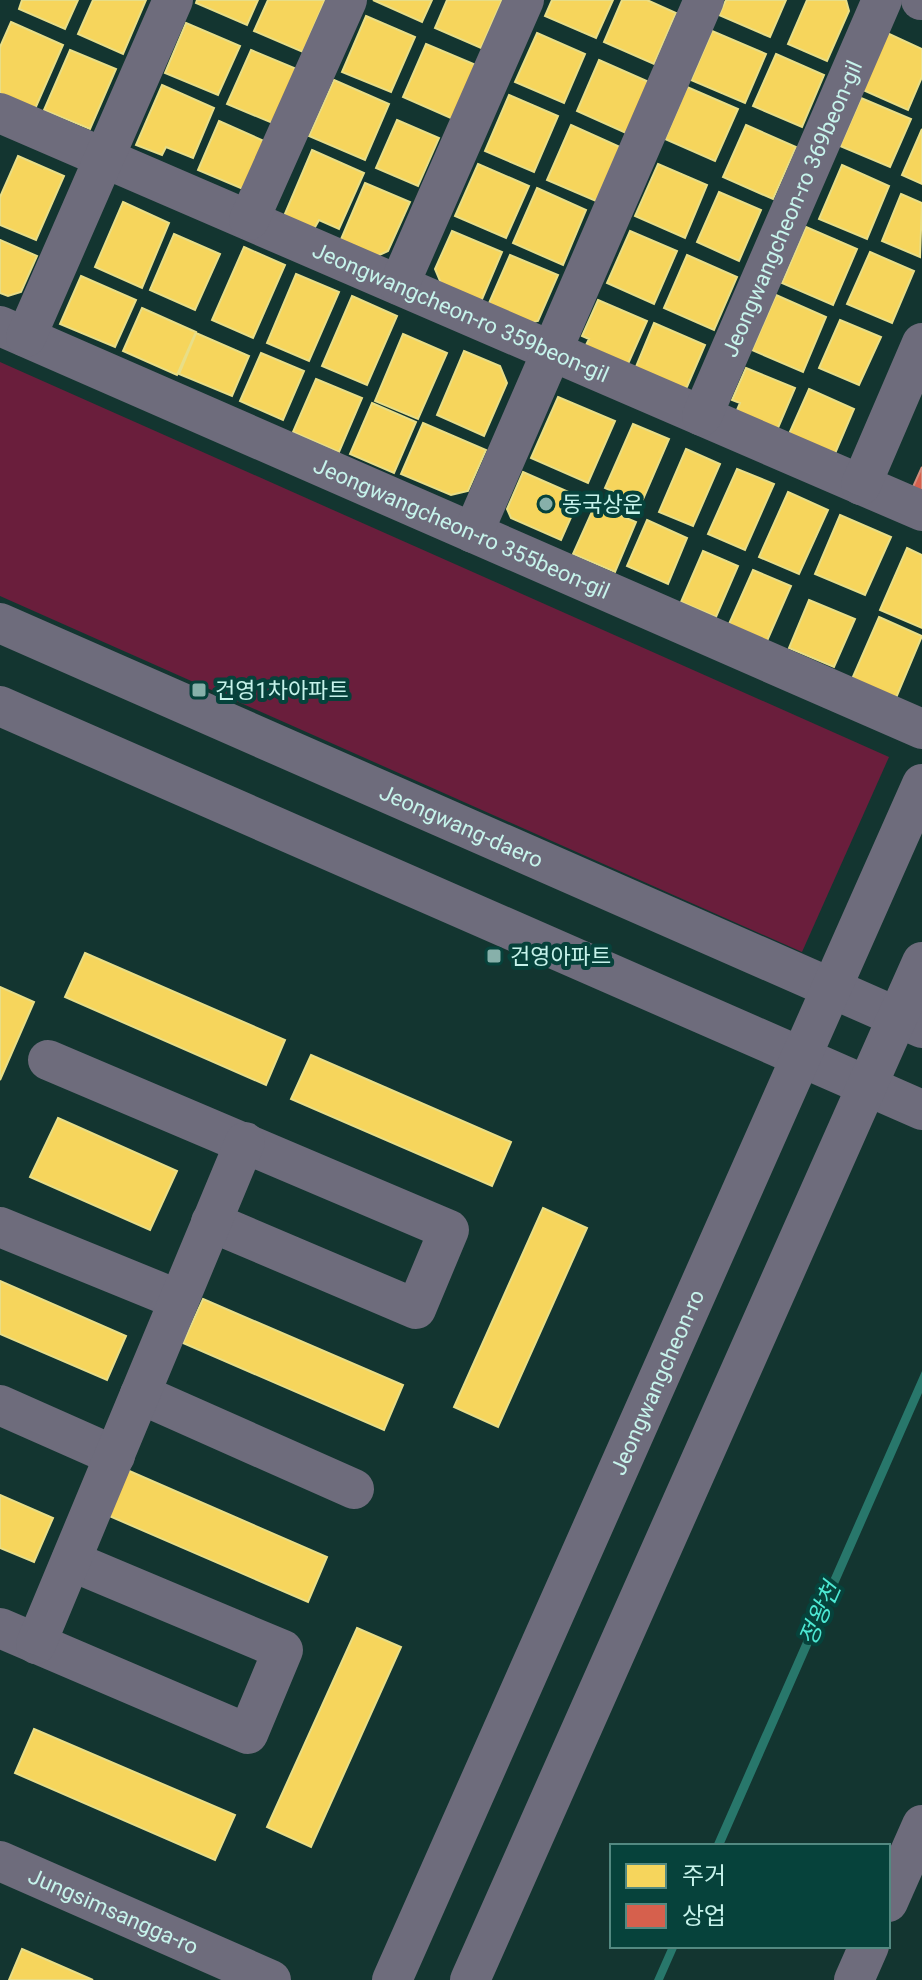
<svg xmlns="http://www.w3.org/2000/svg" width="922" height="1980" viewBox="0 0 922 1980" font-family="Roboto,'Noto Sans KR',sans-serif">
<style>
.green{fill:#6a1e3c}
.water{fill:#28776b}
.homes{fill:#f6d55c;stroke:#e8de87;stroke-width:2}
.shops{fill:#d6604d;stroke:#d18c7c;stroke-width:2}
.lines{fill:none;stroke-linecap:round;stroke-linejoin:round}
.minor{stroke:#6e6c7c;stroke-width:40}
.poi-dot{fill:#87b0aa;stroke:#06423b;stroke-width:3}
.labels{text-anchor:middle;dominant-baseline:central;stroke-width:8;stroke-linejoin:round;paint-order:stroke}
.street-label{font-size:22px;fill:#c6f3eb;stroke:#06423b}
.poi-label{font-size:22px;fill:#c6f3eb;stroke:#06423b;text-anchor:start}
.water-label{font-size:24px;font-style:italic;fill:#4de8d3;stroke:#06423b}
</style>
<rect width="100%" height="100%" fill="#133530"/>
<path class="green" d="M0,362L889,757L802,952L0,596Z"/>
<path class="water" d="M922,1371V1393L723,1846H713Z
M669,1946H678L663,1980H654Z"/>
<path class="homes" d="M22,0H78L65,29L19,9Z
M93,0H146L123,54L78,34Z
M197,0H258L247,25L196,3Z
M268,0H325L303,52L254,31Z
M373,0H432L422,22Z
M447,0H502L481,48L435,28Z
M552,0H613L596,38L545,16Z
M622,0H647L676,13L654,64L604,42Z
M726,0H786L770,37L719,15Z
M807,0H846L849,11L827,61L788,44Z
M366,16L415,37L391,92L342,72Z
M11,22L63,45L35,109L0,94V47Z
M186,23L240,46L218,95L165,73Z
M712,31L766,54L745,103L691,80Z
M537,33L585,54L564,103L515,82Z
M887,33L922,49V77L908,110L863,90Z
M426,44L476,65L453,119L403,97Z
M70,50L116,69L90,129L44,110Z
M251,50L299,70L275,124L227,104Z
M776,54L824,75L802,127L753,106Z
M599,60L649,82L626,133L577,111Z
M334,80L389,104L365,160L309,136Z
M162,85L214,108L193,158L166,147L162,155L136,145Z
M687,87L738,109L715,161L665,139Z
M509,95L558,116L534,172L485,151Z
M861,98L911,119L890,167L840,146Z
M397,120L439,138L418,186L376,168Z
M219,121L264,141L243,189L198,170Z
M571,125L620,147L596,201L547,180Z
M746,125L796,147L773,199L723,177Z
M922,129V184L902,175Z
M312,150L364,173L339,229L319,220L314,229L284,216Z
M18,156L64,176L36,240L0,225V197Z
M478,164L529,186L506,238L455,216Z
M658,164L707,185L685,238L635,216Z
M842,165L889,186L867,239L819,219Z
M365,183L410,202L388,251L373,258L339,244Z
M537,188L586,210L563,265L513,243Z
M719,192L761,210L739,261L697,242Z
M901,194L922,203L920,257L882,241Z
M123,202L169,223L142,288L95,267Z
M806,227L857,249L833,305L782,283Z
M452,231L502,252L480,304L443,288L435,269Z
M630,231L677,251L654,304L607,283Z
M174,234L220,254L195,310L150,290Z
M0,240L37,256L21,292L8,296L0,293Z
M244,247L285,265L253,338L212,320Z
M870,252L914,271L892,323L847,304Z
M510,255L558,275L538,321L521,325L486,310Z
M687,255L737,277L714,330L664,308Z
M296,274L339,292L309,361L267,343Z
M81,276L136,300L115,347L60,324Z
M776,295L826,317L803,372L752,350Z
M352,296L397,316L367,385L322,366Z
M598,300L647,321L624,373L581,355L589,339L582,336Z
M142,308L196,332L177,375L123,351Z
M840,320L881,337L859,385L819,368Z
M654,323L705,345L687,387L674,391L633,374Z
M196,333L249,356L232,396L179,374Z
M403,334L447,353L418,419L375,401Z
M464,351L500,366L507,383L484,436L437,415Z
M261,353L304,371L283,420L240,401Z
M746,368L795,388L775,435L734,417L740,403L732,400Z
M316,379L362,398L339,452L293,432Z
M809,389L854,409L831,463L785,443Z
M558,397L615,421L588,483L531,458Z
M372,403L416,422L394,473L350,454Z
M423,423L486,450L468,491L451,495L401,474Z
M633,424L669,439L641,504L605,488Z
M686,449L720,464L693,526L659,512Z
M737,469L774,484L745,550L708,534Z
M523,472L580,497L561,540L511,518L507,509Z
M788,492L828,510L799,574L759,557Z
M595,505L636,522L615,572L573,554Z
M840,515L891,537L865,595L815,574Z
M647,520L687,538L668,584L627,566Z
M907,548L922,555V628L880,610Z
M703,551L738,566L716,617L681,602Z
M753,570L791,586L767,641L729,624Z
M809,600L855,619L834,667L789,648Z
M879,617L922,636L896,698L852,679Z
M85,953L285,1040L266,1085L65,997Z
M0,987L34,1002L0,1080Z
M311,1055L511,1142L492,1186L291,1099Z
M58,1118L177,1171L150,1230L30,1177Z
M543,1208L587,1228L498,1427L454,1407Z
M0,1281L126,1336L107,1380L0,1334Z
M203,1299L403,1385L384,1430L183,1343Z
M127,1470L327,1557L308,1602L107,1515Z
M0,1495L53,1518L34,1562L0,1548Z
M357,1628L401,1647L311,1847L267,1827Z
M34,1729L235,1815L215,1860L15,1773Z
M22,1949L93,1980H9Z"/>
<path class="shops" d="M922,467V504L908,498Z"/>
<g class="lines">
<g class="minor">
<path d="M921,0H922"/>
<path id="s1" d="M0,113L922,511"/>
<path d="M249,220L347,0"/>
<path d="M399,285L524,0"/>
<path id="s2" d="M0,326L922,729"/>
<path d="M26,337L173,0"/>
<path id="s3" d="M702,416L882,0"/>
<path d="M861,485L922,343"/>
<path d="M473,533L704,0"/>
<path id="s4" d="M0,623L922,1028"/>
<path d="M0,706L922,1110"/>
<path d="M48,1060L449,1230L416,1309L211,1222"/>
<path d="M0,1227L179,1300"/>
<path d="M140,1394L354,1489"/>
<path d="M0,1405L115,1456"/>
<path d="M0,1628L248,1734L283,1650L71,1561"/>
<path d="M36,1644L245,1142"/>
<path id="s5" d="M0,1861L271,1980"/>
<path d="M888,1902L922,1825"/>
<path id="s6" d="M392,1980L922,784"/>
<path d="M470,1980L922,962"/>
<path d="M854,1980L869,1946"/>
</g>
</g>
<g class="poi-dot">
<circle cx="546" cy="504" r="8"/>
<rect x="191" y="682" width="16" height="16" rx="4"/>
<rect x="486" y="948" width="16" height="16" rx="4"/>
</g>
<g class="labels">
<g class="street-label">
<text stroke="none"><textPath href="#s3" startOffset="226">Jeongwangcheon-ro 369beon-gil</textPath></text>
<text stroke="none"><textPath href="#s1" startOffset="502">Jeongwangcheon-ro 359beon-gil</textPath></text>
<text stroke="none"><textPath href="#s2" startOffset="504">Jeongwangcheon-ro 355beon-gil</textPath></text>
<text stroke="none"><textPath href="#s4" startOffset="504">Jeongwang-daero</textPath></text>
<text stroke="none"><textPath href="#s6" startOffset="654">Jeongwangcheon-ro</textPath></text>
<text stroke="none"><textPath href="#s5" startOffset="124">Jungsimsangga-ro</textPath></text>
</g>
<g class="poi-label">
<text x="562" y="504">동국상운</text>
<text x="215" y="690">건영1차아파트</text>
<text x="510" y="956">건영아파트</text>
</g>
<g class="water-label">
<text transform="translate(820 1614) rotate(-66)">정왕천</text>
</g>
</g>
<rect x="610" y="1844" width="280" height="104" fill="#06423b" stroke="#538981" stroke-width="2"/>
<rect x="626" y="1864" width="40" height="24" fill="#f6d55c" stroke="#538981" stroke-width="2"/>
<text x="682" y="1884" font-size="24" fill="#c6f3eb">주거</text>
<rect x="626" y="1904" width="40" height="24" fill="#d6604d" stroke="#538981" stroke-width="2"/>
<text x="682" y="1924" font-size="24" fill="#c6f3eb">상업</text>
</svg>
